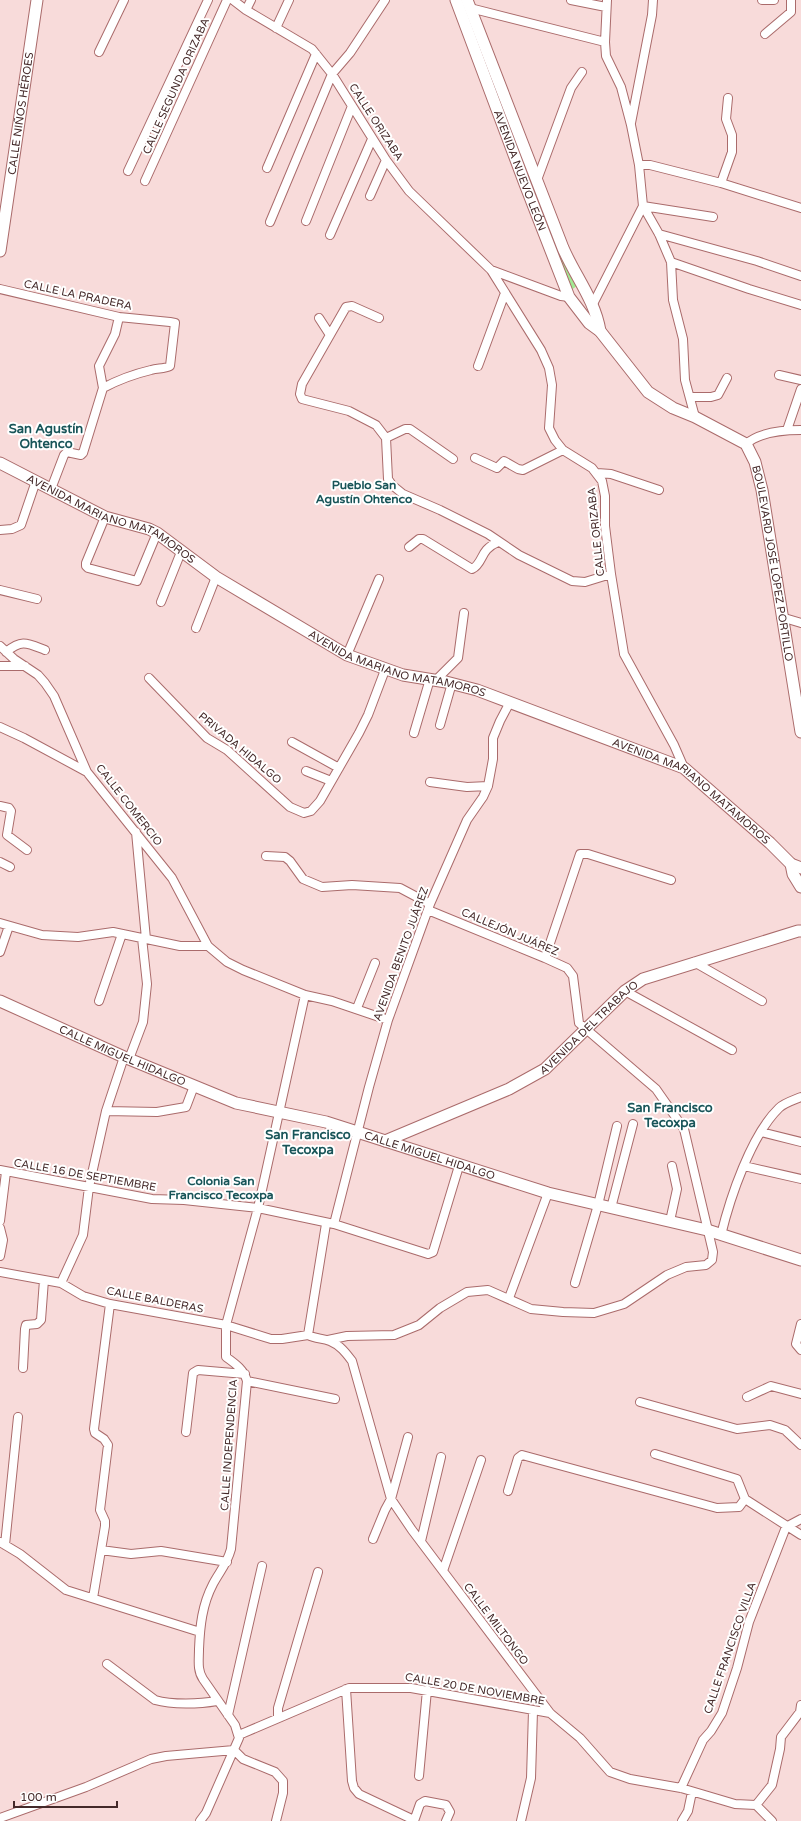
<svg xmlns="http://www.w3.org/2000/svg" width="801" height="1821" viewBox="0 0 801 1821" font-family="'Varela Round',sans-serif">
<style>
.green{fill:#a3e993}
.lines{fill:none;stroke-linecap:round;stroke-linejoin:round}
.street-casing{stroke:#aa6b6b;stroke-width:10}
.secondary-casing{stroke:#aa6b6b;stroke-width:13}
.street{stroke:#fff;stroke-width:8}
.secondary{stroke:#fff;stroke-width:11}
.labels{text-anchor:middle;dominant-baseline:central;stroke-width:4;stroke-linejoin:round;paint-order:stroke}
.street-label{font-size:11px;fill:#442929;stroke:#fff}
.neighbourhood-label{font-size:12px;font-weight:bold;fill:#185458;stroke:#fff}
.quarter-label{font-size:13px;font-weight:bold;fill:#185458;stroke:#fff}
</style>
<rect width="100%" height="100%" fill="#f8dbda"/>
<path class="green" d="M523,147L577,286L571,290L515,151Z"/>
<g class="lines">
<g class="street-casing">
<path id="street" d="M233,0L246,10L312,49L332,74L386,160L409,191L491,270L541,350L549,368L552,385L549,428L555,440L563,450L592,468L602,481L605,496V526L611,574L624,654L674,745L684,768
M571,0L606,7
M607,0L605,42L606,56L621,87L631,125L639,165L643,206L659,234L671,262L673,300L683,339L685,380L695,417
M762,0H774
M470,8L605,42
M246,10L251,0
M276,28L289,0
M765,34L791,12V0
M99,52L124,0
M631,123L652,15L653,0
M639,165H650L721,183L801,208
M267,168L316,54
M128,171L208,0
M537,180L571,88L582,72
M145,181L227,0
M721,183L732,152V135L726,119L728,98
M370,196L386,160
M306,221L352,106
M270,222L332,74L350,53L385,0
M659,234L757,261L801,276
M330,235L372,139
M671,262L749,289L801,305
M491,270L561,296L569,297
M0,289L119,317L170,322L175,323L170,366C164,369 158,368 151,370C134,374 118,380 103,388L99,366L115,334L119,317
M593,304L643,206L713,217
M319,318L330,335
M379,318L352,306L346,307L302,384L300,394L302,399L349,411L376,425L386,438L388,479L392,485L403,494L440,510L488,534L519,555L572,581L585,582L611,574
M478,366L505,293
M779,375L801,380
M690,397H711L718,395L727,378
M787,430L801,389
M386,438L405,429H410L453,459
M746,444C760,432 783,430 801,430
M475,458L497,468L504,461L518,469L523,470L563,450
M597,473L611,474L659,490
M51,489L64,455L67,452L81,455L83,453L103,388
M105,517L86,563V566L88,568L137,581L157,533
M0,530L12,529L21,525L36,481
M409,547L419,539H423L472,569C484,563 479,550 498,542
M0,590L37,599
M161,602L181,552
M781,617L801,623
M196,628L216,577
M0,646L14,659L38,675L45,683L54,696L87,772L172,878L208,946L227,962L243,970L305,995L332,1001L388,1020
M6,652C22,639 27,643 45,650
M347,655L379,579
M0,666H25
M149,678L207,738L227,750L290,807L304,813L311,811L320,801L359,733L368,715L385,670
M436,680L458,658L464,613
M440,725L452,683
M0,727L24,738L87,772
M414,733L430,679
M292,742L339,768
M306,771L331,781
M430,782L467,787L488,786
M0,806L9,808L11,811L7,835L27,850
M136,832L146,939
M266,856L285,857L290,861L303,879L322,887L352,885L400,888L430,904
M0,862L10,867
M0,923L42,935L78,937L113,932L180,946H208
M0,952L9,926
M545,958L580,854H588L671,880
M694,962L762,1001
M625,991L732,1050
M99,1001L122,934
M357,1008L375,963
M129,1059L143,1022L147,984L142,938
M106,1111L157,1112L186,1107L194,1086
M761,1132L801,1142
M744,1166L801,1179
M0,1170L152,1199L184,1200L258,1208L334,1224L428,1254L433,1252L459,1166
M611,1208L633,1124
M0,1221L6,1172
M670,1221L677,1189L672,1166
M334,1224L369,1087L388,1020L430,904L467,820L483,797L488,786L493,759V738L500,721L510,702
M0,1228L3,1240L0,1256
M721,1235C730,1198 751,1135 779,1108C784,1103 794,1100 801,1097
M0,1272L61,1283L83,1296L110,1304L226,1325L271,1339H282L308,1335
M61,1283L83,1235L89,1187L106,1111L124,1057
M575,1283L598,1205L617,1126
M509,1298L548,1193
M801,1324L796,1344L801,1350
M308,1335C316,1339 322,1338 330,1341C340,1345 346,1353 352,1361L391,1499L412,1530L550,1713L580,1738L610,1772L630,1779L681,1788L735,1804L756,1805L772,1821
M308,1335L326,1224
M328,1340L347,1336L394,1335L419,1325L440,1308L467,1292L488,1290L531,1309L563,1312L594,1313L624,1304L667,1275L686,1267L706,1265L712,1260L713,1252L684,1129L656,1089L579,1023L573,976L567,968L545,958L428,910
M23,1368L25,1329L26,1325L37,1324L41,1320L44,1280
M247,1381L335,1399
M747,1397L771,1386L801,1394
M640,1402L737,1429L770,1425L785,1430L801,1445
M186,1432L193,1373L198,1370L245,1374
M655,1454L737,1479L745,1499
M508,1491L518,1458L522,1455L717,1508L739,1507L745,1499L801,1535
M373,1539L385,1510L391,1499L408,1437
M421,1541L441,1457
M0,1542L20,1554L66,1590L200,1632
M5,1545L18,1417
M101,1550L131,1554L161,1551L227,1562
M443,1571L481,1460
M93,1598L105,1526V1521L100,1510L108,1445L104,1439L95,1433L94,1429L110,1304
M107,1664L155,1700C172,1705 200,1704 217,1701
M346,1689L352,1781L354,1788L359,1794L414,1820
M228,1715L262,1566
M278,1718V1708L318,1572
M239,1735L349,1688H411L550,1713
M234,1750L243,1759L275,1772L283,1781V1793L276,1821
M419,1776L427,1690
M681,1788L703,1740L711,1731L722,1713L737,1668L749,1622L786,1527L801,1519
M756,1805L772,1785L780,1749L781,1737L800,1712L801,1705
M0,1818L86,1787L151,1759L166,1756L234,1750
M200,1821L206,1813L239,1738L235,1725L203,1679C197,1670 199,1660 199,1649C200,1626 202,1605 213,1584C220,1571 227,1564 231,1549L247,1381C244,1370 236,1364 226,1357V1325L258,1208L305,995
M414,1821L420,1804L425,1801L446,1805L450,1812L446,1821
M521,1821L531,1778L533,1711
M682,1821L688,1811L692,1792"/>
</g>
<g class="secondary-casing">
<g id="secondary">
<path id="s1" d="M456,0L525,184L569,297L589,323L600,331L648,392L673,408L695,417L746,444L755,462L762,490L801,732"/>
<path d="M467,0L563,248C575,276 595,300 600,331"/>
<path id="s2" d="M0,251L37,0"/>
<path id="s3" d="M0,463L105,517L149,529L157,533L216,577L347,655L403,675L446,682L477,690L684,768L770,843L791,864L801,868"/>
<path d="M791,864L793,874L801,887"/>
<path id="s4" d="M0,1001L124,1057L236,1103L326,1122L548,1193L707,1230L801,1260"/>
<path id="s5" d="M385,1141L509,1089L545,1069L625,991L643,979L798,931H801"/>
</g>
</g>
<use href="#street" class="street"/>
<use href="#secondary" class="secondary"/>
</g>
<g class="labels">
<g class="street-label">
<text transform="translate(176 86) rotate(-66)">CALLE SEGUNDA ORIZABA</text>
<text stroke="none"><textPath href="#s2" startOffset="139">CALLE NIÑOS HÉROES</textPath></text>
<text transform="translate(376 122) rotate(57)">CALLE ORIZABA</text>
<text stroke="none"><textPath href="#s1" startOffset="182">AVENIDA NUEVO LEÓN</textPath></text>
<text transform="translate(78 295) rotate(12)">CALLE LA PRADERA</text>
<text stroke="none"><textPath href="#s3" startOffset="125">AVENIDA MARIANO MATAMOROS</textPath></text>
<text transform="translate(596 532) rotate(-96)">CALLE ORIZABA</text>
<text stroke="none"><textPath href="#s1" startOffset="676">BOULEVARD JOSÉ LÓPEZ PORTILLO</textPath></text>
<text stroke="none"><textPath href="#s3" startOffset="449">AVENIDA MARIANO MATAMOROS</textPath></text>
<text transform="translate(240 748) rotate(40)">PRIVADA HIDALGO</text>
<text stroke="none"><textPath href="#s3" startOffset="773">AVENIDA MARIANO MATAMOROS</textPath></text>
<text transform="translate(129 805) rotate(52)">CALLE COMERCIO</text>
<text transform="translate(510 932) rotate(23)">CALLEJÓN JUÁREZ</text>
<text transform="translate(401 954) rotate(-70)">AVENIDA BENITO JUÁREZ</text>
<text stroke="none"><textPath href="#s5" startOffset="236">AVENIDA DEL TRABAJO</textPath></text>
<text stroke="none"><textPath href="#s4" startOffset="134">CALLE MIGUEL HIDALGO</textPath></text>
<text stroke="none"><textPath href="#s4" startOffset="458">CALLE MIGUEL HIDALGO</textPath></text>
<text transform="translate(85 1175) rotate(10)">CALLE 16 DE SEPTIEMBRE</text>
<text transform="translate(155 1300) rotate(11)">CALLE BALDERAS</text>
<text transform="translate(229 1445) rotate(-86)">CALLE INDEPENDENCIA</text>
<text transform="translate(496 1624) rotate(53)">CALLE MILTONGO</text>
<text transform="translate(730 1648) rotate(-71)">CALLE FRANCISCO VILLA</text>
<text transform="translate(475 1689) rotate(10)">CALLE 20 DE NOVIEMBRE</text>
</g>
<g class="neighbourhood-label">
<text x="364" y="485">Pueblo San<tspan x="364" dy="14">Agustín Ohtenco</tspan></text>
<text x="221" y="1181">Colonia San<tspan x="221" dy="14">Francisco Tecoxpa</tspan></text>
</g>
<g class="quarter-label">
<text x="46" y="429">San Agustín<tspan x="46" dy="15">Ohtenco</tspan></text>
<text x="670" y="1108">San Francisco<tspan x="670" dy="15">Tecoxpa</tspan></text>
<text x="308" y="1135">San Francisco<tspan x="308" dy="15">Tecoxpa</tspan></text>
</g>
</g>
<path d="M14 1801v6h103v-6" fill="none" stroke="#442929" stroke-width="2"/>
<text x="20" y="1801" font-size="12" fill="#442929" stroke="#ffffff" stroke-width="3" paint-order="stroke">100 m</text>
</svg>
